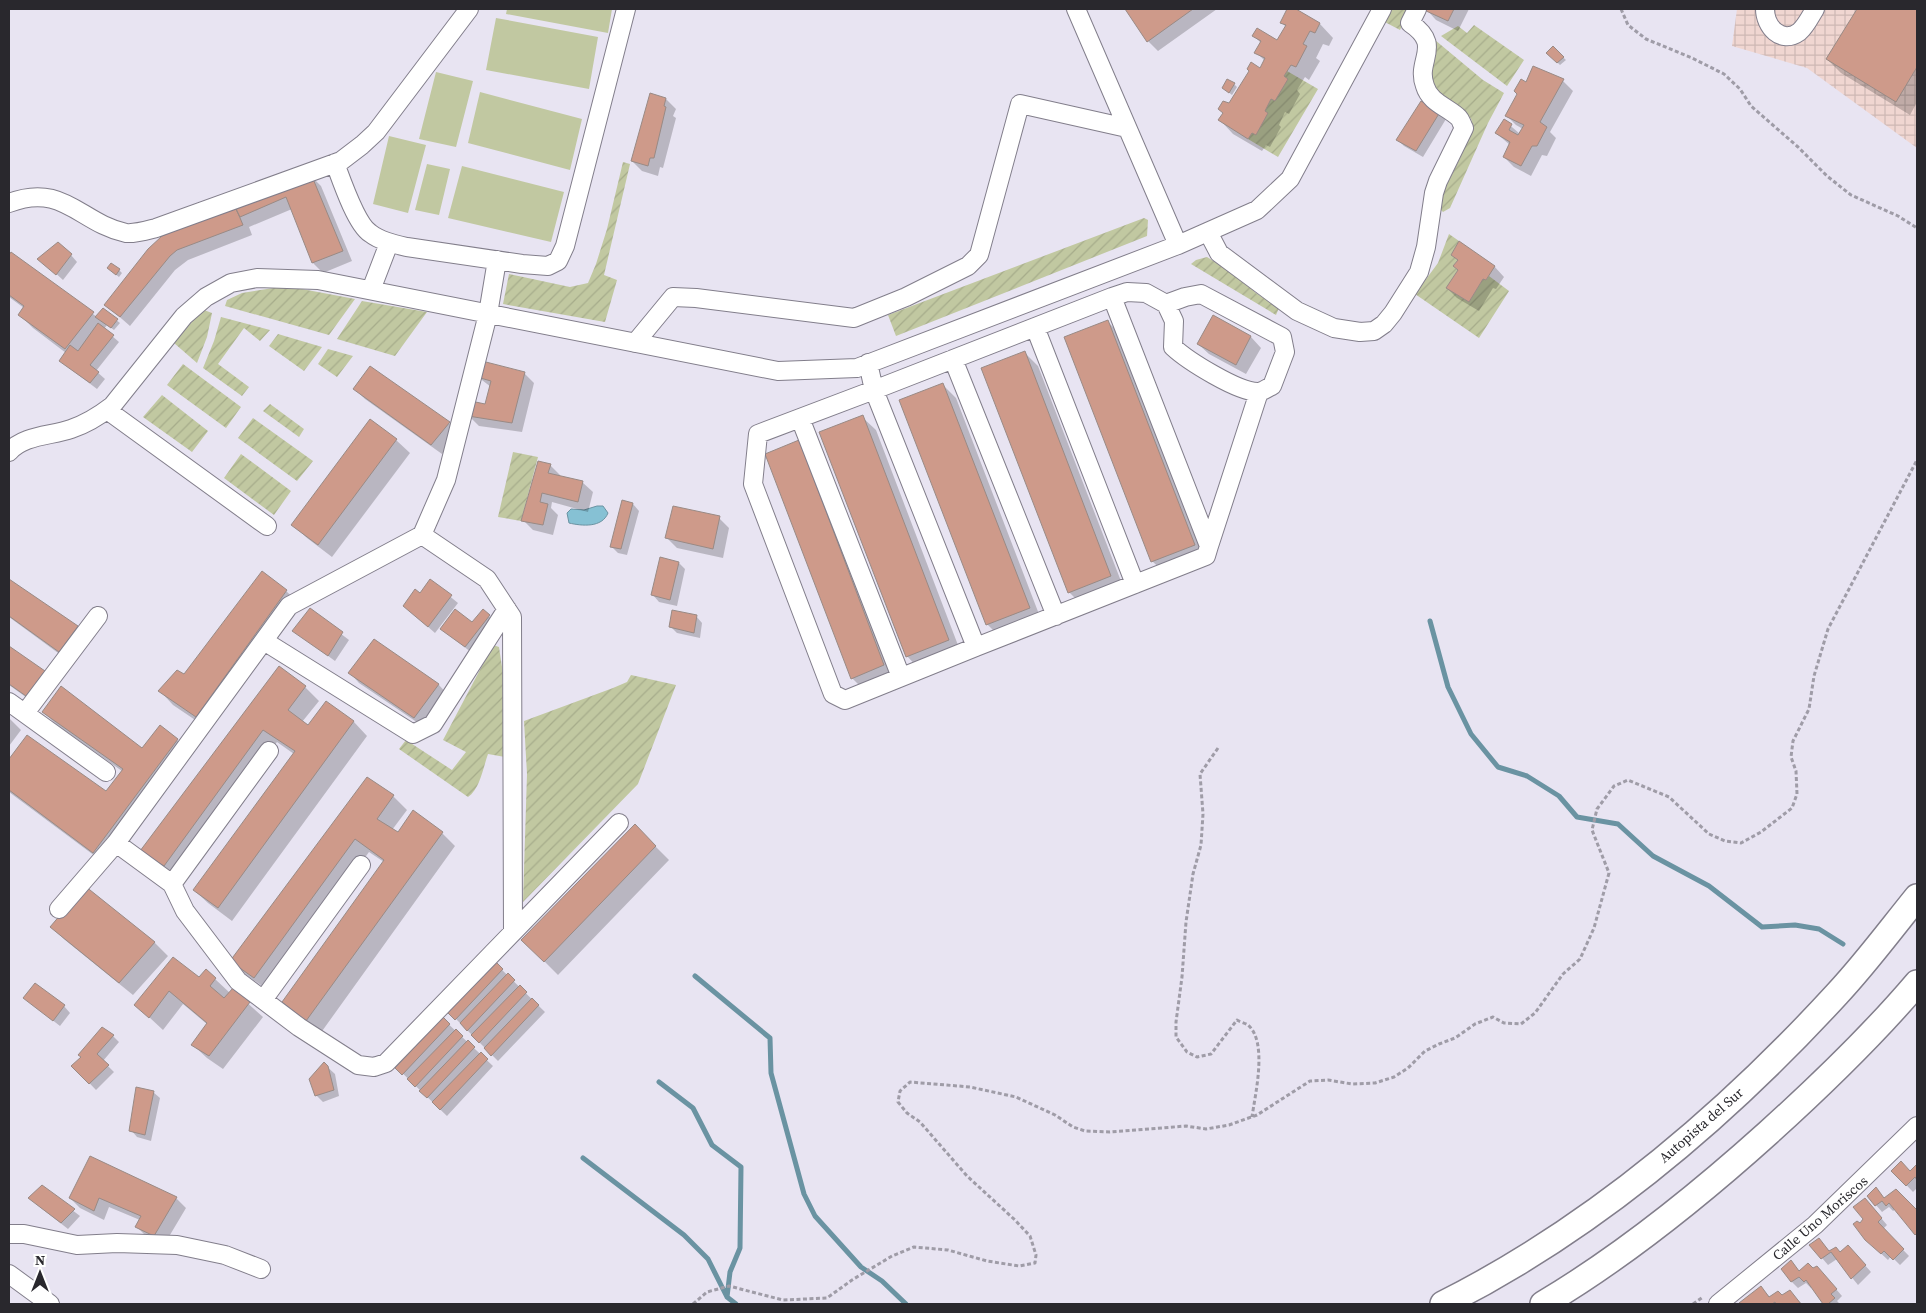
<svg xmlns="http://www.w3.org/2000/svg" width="1926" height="1313" viewBox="0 0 1926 1313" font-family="'Source Serif 4',serif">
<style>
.industrial{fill:url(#industrial-grid)}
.garden{fill:url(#garden-furrows)}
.pitch{fill:#c1c8a1}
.water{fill:#86c1d4;stroke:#6a93a2}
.shadow{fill:#0003}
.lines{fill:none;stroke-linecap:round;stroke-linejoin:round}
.stream{stroke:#6a93a2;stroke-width:5}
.building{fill:#ce9a8a;stroke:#998a85}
.minor-casing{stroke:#827e8b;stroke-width:20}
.highway-casing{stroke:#827e8b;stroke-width:28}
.path{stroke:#9f9ca7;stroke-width:3;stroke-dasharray:4 2.5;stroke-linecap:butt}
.minor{stroke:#fff;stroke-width:18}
.highway{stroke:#fff;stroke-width:25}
.labels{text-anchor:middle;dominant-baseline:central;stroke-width:4;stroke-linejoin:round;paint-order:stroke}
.street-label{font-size:14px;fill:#29282d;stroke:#fff}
</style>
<defs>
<pattern id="industrial-grid" width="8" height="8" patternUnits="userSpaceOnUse" patternTransform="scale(1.25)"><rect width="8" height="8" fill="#f0d6d1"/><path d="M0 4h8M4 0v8" fill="none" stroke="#ceb8b4"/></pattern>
<pattern id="garden-furrows" width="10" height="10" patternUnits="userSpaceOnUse" patternTransform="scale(1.25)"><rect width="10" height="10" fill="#c1c8a1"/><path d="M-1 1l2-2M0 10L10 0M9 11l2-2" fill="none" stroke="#a6ac8b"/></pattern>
</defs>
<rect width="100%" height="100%" fill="#e8e4f2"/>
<path class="industrial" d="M1737,9H1917V148L1807,68L1732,46Z"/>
<path class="garden" d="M1388,9H1410L1400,30L1381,20Z
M1474,25L1524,60L1507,86L1441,36L1458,26L1467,33Z
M1435,40L1483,80L1504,93L1488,123L1450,208L1443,212L1439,208V200C1446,186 1477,130 1471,119C1466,109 1441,96 1431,89L1432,45Z
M1287,71L1318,89L1278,157L1248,139Z
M623,162L630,164L604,275L617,280L605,322L503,304L509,274L570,287L588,283L596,264L607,229Z
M1144,218L1148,220L1147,236L896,336L888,315Z
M1449,234L1459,241L1451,255L1458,260L1453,266L1458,270L1446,288L1469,302L1483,279L1486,280L1489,276L1509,291L1479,338L1415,294L1438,263Z
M1207,257L1236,275L1256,293L1279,308L1276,315L1191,264L1196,260Z
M286,286L355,299L329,335L225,306L227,300L242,293Z
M362,301L427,312L395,356L337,339Z
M204,310L212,313L207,337L197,363L174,343L195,318Z
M221,317L270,330L260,341L244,328L218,364L249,387L242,396L203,368L214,341Z
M278,334L322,347L304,371L269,346Z
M328,349L353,356L337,377L318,364Z
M183,364L241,407L226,428L167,385Z
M162,395L208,431L192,452L143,417Z
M270,404L304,429L299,437L263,411Z
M253,418L313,461L297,481L238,438Z
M513,452L538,457L521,521L498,517Z
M241,454L291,491L274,515L224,478Z
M493,645L499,647L507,700L505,757L488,754C483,768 480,789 468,797L399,749L406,740L452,770L466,752L443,740Z
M631,675L676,685L638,784L523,902L527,774L524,721L613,688L627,682Z"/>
<path class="pitch" d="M507,9H612L608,33L506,14Z
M496,18L598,37L589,89L486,70Z
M436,72L473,81L456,147L419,139Z
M480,92L582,119L570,170L468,143Z
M389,136L426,145L408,213L373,204Z
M427,164L450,169L439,215L415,210Z
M462,166L564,192L551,242L448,218Z"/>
<path class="water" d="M597,506H603L608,513C602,528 582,526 569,523L567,513L571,509L584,510Z"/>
<path class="shadow" d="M1126,9H1217L1158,51L1148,41Z
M1293,9L1320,24L1333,38L1329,46L1323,44L1316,58L1320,61L1309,80L1305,77L1297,90L1300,94L1289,114L1285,112L1279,125L1281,127L1270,147L1266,145L1262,151L1233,134L1220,120L1229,105L1260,70L1265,61L1256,52L1261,43L1254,36L1278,42L1286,27L1282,23Z
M1426,9H1469L1458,31L1436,20Z
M1858,9H1917V102L1910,115L1841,73L1827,59Z
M1553,48L1566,60L1560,65L1548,53Z
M1563,81L1573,91L1550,132L1556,138L1547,156L1542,155L1531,176L1514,167L1504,157L1510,145L1496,133L1505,121L1520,134L1523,129L1516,125L1506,115L1527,83Z
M1234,84L1237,87L1232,95L1227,91Z
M666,99L676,109L673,116L676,118L663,168L660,167L658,176L642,171L632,161Z
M1440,113L1446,119L1423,157L1404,146L1398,140Z
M311,176L321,186L352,261L323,273L313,263L292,209L249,227L252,235L188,260L175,270L130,326L106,305L149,249Z
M48,250L71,255L77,262L63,280L39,258Z
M11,254L97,317L103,310L120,323L114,330L107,325L104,329L119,342L96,371L105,379L97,389L60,361L66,353L33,328L20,315L24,308L9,297V258Z
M1452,255L1494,266L1504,277L1496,289L1493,288L1479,311L1457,298L1447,288L1459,270V261Z
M119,270L122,273L119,277L111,271Z
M1213,317L1251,337L1261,348L1246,374L1209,354L1198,344Z
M1108,322L1121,335L1207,558L1166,574L1152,561Z
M1024,352L1038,366L1124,589L1082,605L1069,592Z
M524,373L534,383L522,432L479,426L469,416L486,406L491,387L478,377Z
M943,385L956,398L1042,622L1001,638L987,624Z
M355,389L449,423L459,433L442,454L365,399Z
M862,417L876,430L961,653L920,670L907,656Z
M396,440L410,453L332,557L307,538L293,525Z
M798,442L812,455L896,679L866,692L852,678Z
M550,465L560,475V477L582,482L593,492L588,512L552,502L551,508L558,515L553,535L533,530L523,520Z
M633,504L639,511L627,555L618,553L611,546Z
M719,518L729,528L723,558L677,548L667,538Z
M679,563L685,569L677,606L659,602L653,595Z
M9,580L77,627L87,637L69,661L9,617Z
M431,581L458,603L435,633L411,612L420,595Z
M286,591L300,604L210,730L173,705L160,691L184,676Z
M310,610L349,640L335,661L294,631Z
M483,611L495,622L472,653L442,629L472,623Z
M696,616L702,623L700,638L677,633L671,627Z
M374,640L439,685L448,695L424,727L359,683L350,673Z
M9,647L45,672L55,682L37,705L9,685Z
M280,668L305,687L319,701L302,722L309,726L326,703L354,722L367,736L232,921L208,903L194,890L294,754L277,742L178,879L141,851Z
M43,712L142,750L177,740L191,753L107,865L9,792V761L27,737L106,793L122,771L57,725Z
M9,718L21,730L9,746Z
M368,779L393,796L407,810L392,830L398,834L442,833L455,846L320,1034L297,1015L283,1002L384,862L369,852L268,990L245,974L231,960Z
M635,826L669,860L558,975L523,940Z
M85,888L155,943L168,956L133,995L65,940L51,927Z
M496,964L545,1012L498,1061L449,1012Z
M199,979H215L230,993L233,990L263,1017L223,1069L207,1058L193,1045L208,1025L183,1004L163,1030L135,1004Z
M24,998L64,1006L70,1013L60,1026Z
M443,1019L493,1066L447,1116L397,1068Z
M113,1036L119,1042L103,1061L114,1072L96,1090L73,1066Z
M324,1064L335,1074L339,1096L323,1102L316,1095Z
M153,1092L160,1098L151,1141L137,1137L131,1130Z
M90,1158L176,1198L186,1208L164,1245L147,1237L137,1227L140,1220L109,1207L104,1220L80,1208L70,1198Z
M1917,1166V1188L1913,1192L1893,1171L1911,1172Z
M42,1187L80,1216L68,1229L36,1204Z
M1876,1189L1885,1199L1896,1191L1917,1211V1236L1896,1209L1893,1211L1889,1207L1882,1212L1876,1205Z
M1871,1206L1887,1225L1883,1229L1909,1256L1900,1265L1891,1256L1888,1260L1873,1246L1860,1225Z
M1819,1239L1830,1252L1854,1253L1871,1272L1858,1285L1837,1259L1828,1265L1822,1258Z
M1791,1262L1800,1272L1814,1270L1823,1274L1842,1296L1837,1301L1840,1304H1825L1813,1286L1811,1288L1806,1283L1798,1288L1792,1282Z
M1760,1287L1771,1298L1782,1296L1789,1291L1802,1304H1742L1741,1303Z"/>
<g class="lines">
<path class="stream" d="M1430,621L1448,687L1471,734L1498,767L1527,776L1559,796L1577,817L1618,824L1653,856L1709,886L1762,927L1795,925L1819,929L1843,944
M695,976L770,1038L771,1073L804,1194L815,1216L861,1267L882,1281L906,1304
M659,1082L693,1108L712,1145L741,1167L740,1248L730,1272L727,1297
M583,1158L684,1235L708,1259L727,1297L736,1304"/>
</g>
<path class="building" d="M1125,9H1193L1147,42Z
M1287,9H1296L1320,23L1315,33L1310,31L1303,44L1307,46L1296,67L1291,65L1284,76L1288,79L1275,101L1271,99L1265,111L1268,113L1256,135L1252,133L1248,139L1218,120L1223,113L1218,109L1223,101L1229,103L1249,71L1247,69L1251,62L1260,68L1265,58L1254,53L1261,41L1252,36L1257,28L1277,40L1286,25L1280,23Z
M1425,9H1454L1448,21L1424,10Z
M1857,9H1917V67L1896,102L1826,59Z
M1553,46L1564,57L1557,63L1546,53Z
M1533,66L1564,79L1540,122L1547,127L1537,146H1532L1521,166L1503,157L1510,142L1495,133L1504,119L1512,124L1509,130L1518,135L1524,125L1505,116L1517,94L1514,91L1521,79L1526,82Z
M1227,79L1235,83L1229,93L1222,88Z
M650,93L666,98L664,106L666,107L654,158H650L648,166L631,161Z
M1421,101L1440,112L1416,151L1396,140Z
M311,174L343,251L312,263L286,197L240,217L233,204Z
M235,206L243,225L177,250L170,256L120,317L104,305L148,249L162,236Z
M1459,241L1495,266L1486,280L1483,279L1469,302L1446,288L1458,270L1453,266L1458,260L1451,255Z
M58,242L72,254L56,275L37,259Z
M11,252L94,312L65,349L18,315L24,306L9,295V255Z
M111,263L120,269L116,275L107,268Z
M103,308L118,319L111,328L95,317Z
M1213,315L1251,336L1236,365L1197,344Z
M1108,320L1195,545L1151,562L1064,337Z
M98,323L114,335L90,365L99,372L90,383L59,361L70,345L78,351Z
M1025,351L1111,576L1068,593L981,368Z
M482,361L525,372L512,423L468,416L471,401L485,404L491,381L477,377Z
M370,366L450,422L431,445L353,389Z
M943,383L1030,608L986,625L899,400Z
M863,415L949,640L906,657L819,432Z
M370,419L397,439L318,545L291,525Z
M799,440L884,665L851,679L765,454Z
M538,461L551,464L548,473L583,481L578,502L542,493L540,502L548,504L543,525L521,521Z
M622,500L633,503L621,549L610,547Z
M673,506L720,516L713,549L665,538Z
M660,557L679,562L670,600L651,595Z
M262,571L287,590L196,717L158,691L177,670L184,674Z
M9,579L78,626L59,652L9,616Z
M430,579L452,595L428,627L403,606L415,589L420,593Z
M310,608L343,632L328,656L292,631Z
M455,609L472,622L483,609L490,615L465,647L440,629Z
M672,610L697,615L694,633L669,627Z
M374,639L439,684L414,718L348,673Z
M9,646L45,671L26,696L9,684Z
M279,666L306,686L288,710L308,725L326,701L354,721L218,908L193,890L295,751L263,730L164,866L140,851Z
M61,686L142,748L160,725L178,739L93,853L9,790V759L27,735L106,791L123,769L42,712Z
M367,777L394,795L377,819L398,832L413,810L443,832L306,1021L282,1002L384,860L355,839L254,978L230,961Z
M635,824L656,846L544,962L521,940Z
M85,886L155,942L119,983L50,927Z
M173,957L199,977L206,969L216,978L210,986L224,998L233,988L250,1002L209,1056L191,1045L207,1023L169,991L149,1018L134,1005Z
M496,962L503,969L455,1020L447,1012Z
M508,973L515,980L467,1031L460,1023Z
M35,983L65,1005L53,1021L23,998Z
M520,985L527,992L479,1043L471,1035Z
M532,998L539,1005L491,1056L484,1048Z
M443,1017L450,1024L402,1075L395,1068Z
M102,1027L114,1035L97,1054L109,1065L89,1084L71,1066L81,1057L78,1055Z
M456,1029L463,1036L415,1087L407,1079Z
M468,1040L475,1047L427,1098L419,1091Z
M481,1052L488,1059L440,1110L432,1102Z
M324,1062L328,1066L334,1090L315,1096L309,1079Z
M136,1087L154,1091L145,1135L129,1131Z
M90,1156L177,1197L154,1236L135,1227L141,1216L99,1198L94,1211L69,1198Z
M1901,1161L1910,1171L1917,1164V1180L1915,1177L1906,1186L1891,1171Z
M42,1185L75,1209L61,1223L28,1198Z
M1876,1187L1884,1198L1896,1189L1917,1210V1233L1915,1235L1889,1203L1886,1206L1882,1201L1875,1206L1867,1196Z
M1865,1198L1882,1218L1878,1222L1904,1249L1893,1260L1884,1251L1881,1254L1865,1240L1853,1224L1857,1221L1860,1223L1863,1219L1853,1207Z
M1819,1238L1829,1251L1836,1247L1840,1252L1848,1245L1866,1265L1851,1279L1831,1252L1821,1259L1809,1245Z
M1791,1260L1799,1271L1808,1263L1813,1268L1817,1266L1837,1289L1831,1294L1835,1298L1828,1304H1823L1806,1280L1804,1282L1799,1277L1791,1282L1781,1269Z
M1761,1286L1769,1297L1778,1291L1782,1295L1790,1290L1801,1304H1776L1775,1302L1772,1304H1740L1739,1303Z"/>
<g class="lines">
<g class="minor-casing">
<path id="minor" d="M1076,9L1178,245
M1765,9C1765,26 1781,45 1799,32C1806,26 1810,17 1815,9
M335,163C341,179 356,224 370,233C380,241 394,244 407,247L522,264L548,266L558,261L565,246L626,9
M9,203C63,182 80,223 126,233C135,234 148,230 156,228L341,161L362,145L376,132L469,9
M1208,232L1219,253L1297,311L1334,328L1360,332L1374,331L1384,324L1393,313L1419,272L1426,247L1434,193L1438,181L1464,128C1462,125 1461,120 1459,118C1448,107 1430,103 1425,86C1415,60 1444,46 1410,23L1417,9
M371,290L389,243
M1112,297L1127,292L1146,293L1166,304L1174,321L1173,347C1188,361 1238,392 1258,392C1262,392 1267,388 1272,386L1285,352L1282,337L1201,294L1185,297L1166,304
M1035,327L1135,584
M635,343L673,297L696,298L854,318L906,297L968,266L979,255L1020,104L1127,128
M953,359L1056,616
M868,363L874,390L976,647L1206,556L1209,546L1112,297L874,390L758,434L753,484L833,694L845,700L976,647
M107,410L267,526
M800,418L901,677
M9,452C23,435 51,436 71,429C86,424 99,416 112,406L184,316L206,297L231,283L257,278L318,280L778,371L857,368L1178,245L1257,210L1290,179L1382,9
M422,535L487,579L512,617L513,932
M1209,546L1259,392
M264,641L413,734L433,724L507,609
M9,702L106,772
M25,713L98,616
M116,843L172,884L185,911L238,981L299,1027L358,1065L374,1067L386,1063L619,823
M172,884L269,751
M59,909L116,843L289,606L422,535L446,480L488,314L497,260
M263,1000L361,865
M9,1234H24L77,1245L117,1243L177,1245L225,1255L261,1269
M9,1274L50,1304
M1718,1304L1815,1225L1917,1126"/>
</g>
<g class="highway-casing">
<path id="highway" d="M1443,1304C1592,1229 1725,1116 1837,994C1866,963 1891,929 1917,897
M1543,1304C1624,1256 1698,1196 1768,1133C1820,1086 1872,1036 1917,983"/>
</g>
<path class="path" d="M1621,9L1628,25L1646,39L1692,58L1724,74L1740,89L1751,106L1798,147L1827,176L1851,195L1898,216L1917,228
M1218,748L1200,774L1203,814L1201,845L1193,874L1186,922L1182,977L1176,1022V1037L1187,1052L1197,1057L1211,1054L1237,1020C1240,1022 1245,1023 1248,1025C1268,1042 1255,1095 1252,1117
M693,1304L707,1292L729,1286L783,1300L827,1298L852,1280L892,1256L914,1247L948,1250L987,1261L1019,1266L1035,1263L1036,1255L1030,1236L1015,1220L967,1176L920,1122L907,1113L898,1102L900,1091L910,1082L970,1087L1016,1097L1055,1115L1073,1127L1085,1131L1110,1132L1186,1126L1206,1129L1229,1125L1257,1115L1310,1081L1328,1080L1352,1084L1375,1083L1394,1077L1408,1068L1425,1051L1439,1044L1455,1038L1475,1024L1493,1017L1504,1023L1521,1024L1535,1013L1563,974L1580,959L1594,928L1609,873L1592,830L1597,809L1614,786L1628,780L1669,797L1709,834L1725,841L1741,843L1761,832L1792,808L1797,794L1796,771L1791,757L1793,741L1809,709L1814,676L1828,629L1917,460
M1693,1304L1703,1297"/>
<use href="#minor" class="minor"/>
<use href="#highway" class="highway"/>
</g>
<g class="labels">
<g class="street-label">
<text transform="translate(1701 1125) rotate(-41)">Autopista del Sur</text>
<text transform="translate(1820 1218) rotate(-41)">Calle Uno Moriscos</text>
</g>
</g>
<rect width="1926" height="1313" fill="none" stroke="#29282d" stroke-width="20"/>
<g transform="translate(40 1273)" stroke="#ffffff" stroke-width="4" paint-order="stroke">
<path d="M0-4L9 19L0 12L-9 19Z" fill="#29282d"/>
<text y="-8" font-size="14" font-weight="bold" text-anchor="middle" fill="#29282d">N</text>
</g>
</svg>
